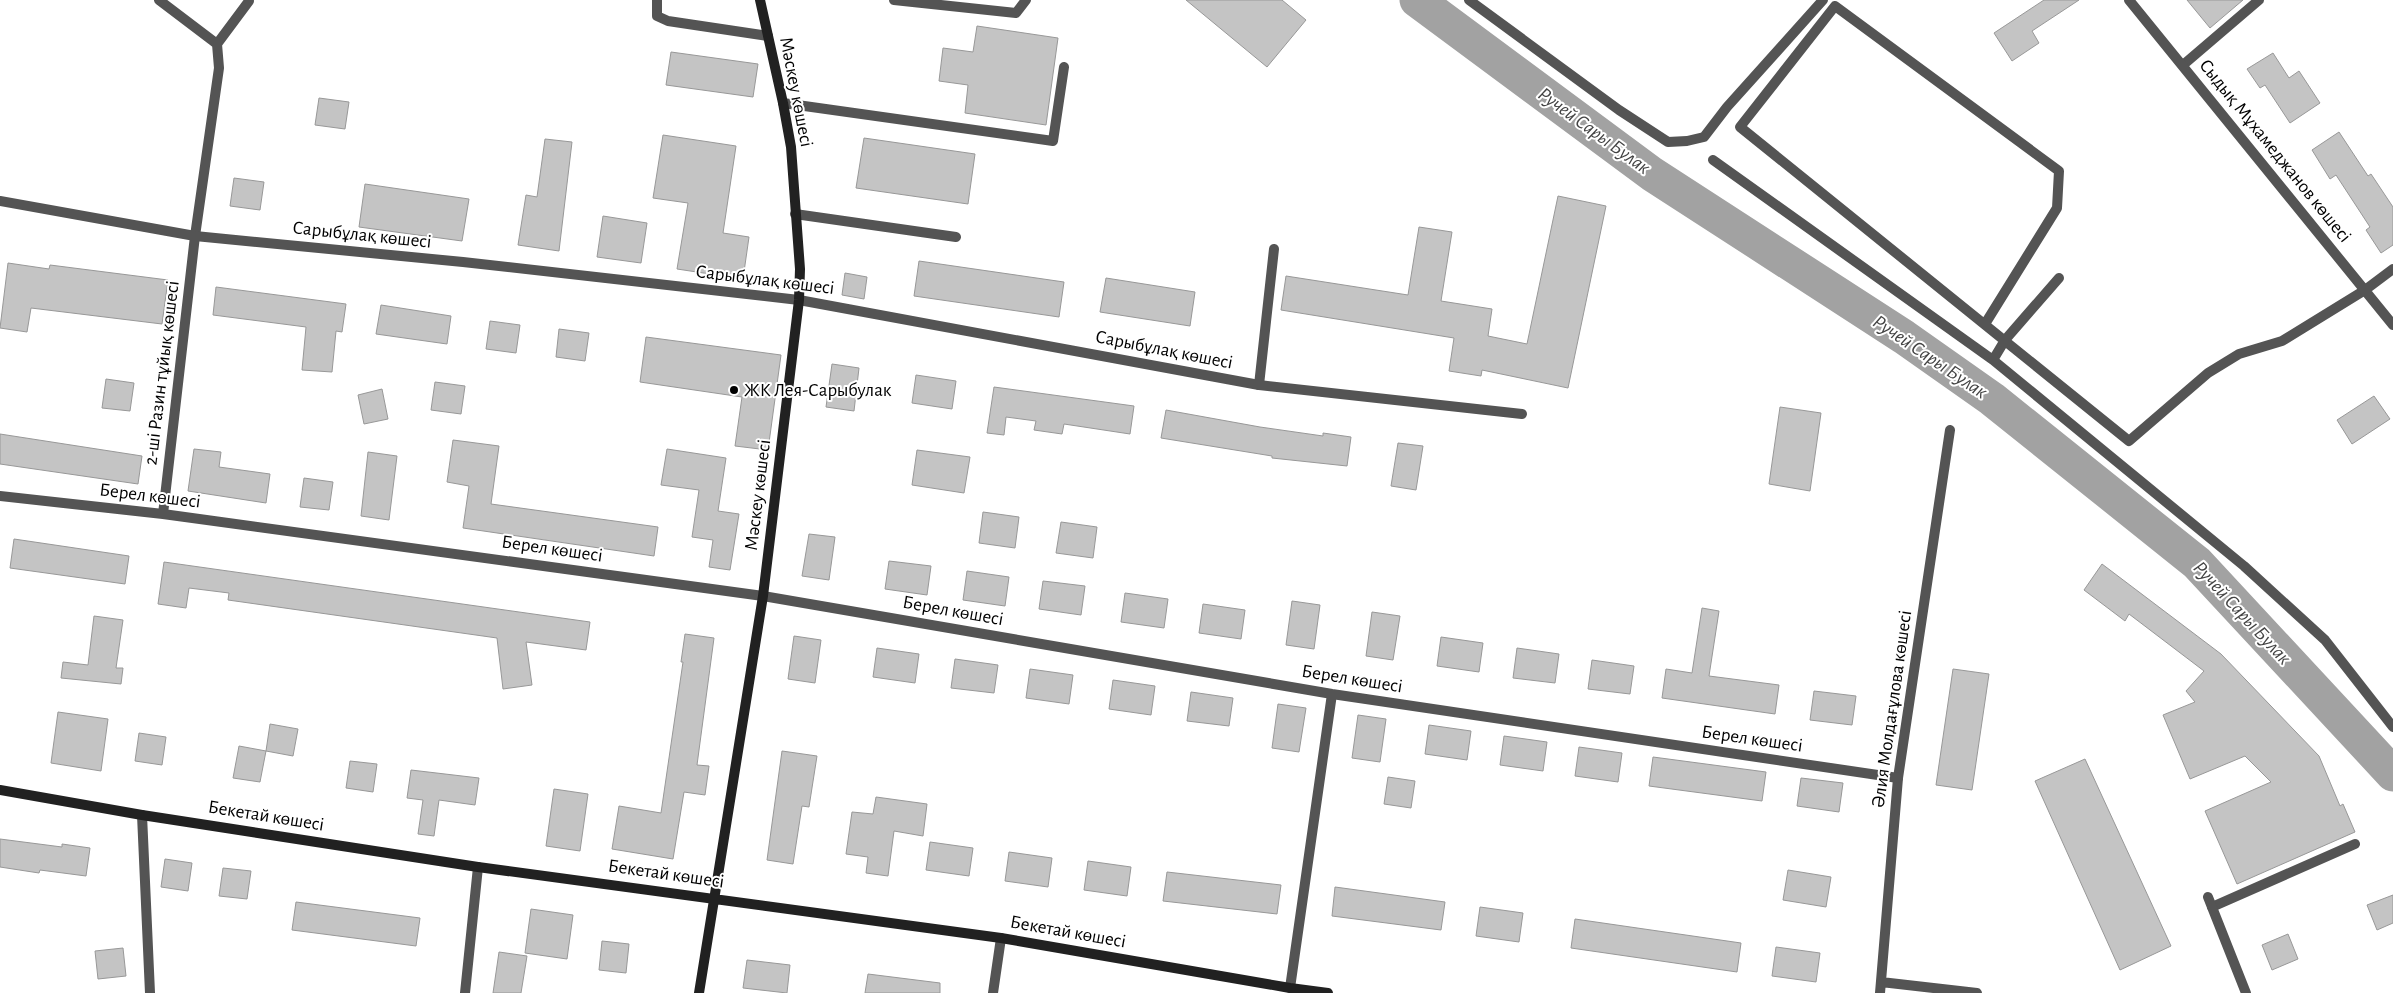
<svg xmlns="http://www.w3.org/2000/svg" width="2393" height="993" viewBox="0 0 2393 993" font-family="'Alegreya Sans',sans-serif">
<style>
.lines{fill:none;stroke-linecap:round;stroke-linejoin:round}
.river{stroke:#a2a2a2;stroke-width:35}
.building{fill:#c4c4c4;stroke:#989898}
.lane{stroke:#545454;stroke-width:10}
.street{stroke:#545454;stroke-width:10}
.secondary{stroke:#212121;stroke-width:10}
.poi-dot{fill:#000;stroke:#fff;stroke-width:2}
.labels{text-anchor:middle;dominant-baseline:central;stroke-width:4;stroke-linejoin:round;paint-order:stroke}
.street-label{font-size:19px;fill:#000;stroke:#fff}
.poi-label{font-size:19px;fill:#000;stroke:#fff;text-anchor:start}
.water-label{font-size:20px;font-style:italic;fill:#434343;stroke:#fff}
</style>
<rect width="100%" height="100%" fill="#fff"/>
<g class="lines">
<path class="river" d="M1417,0L1652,174L1904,337L1992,399L2197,563L2393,774"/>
</g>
<path class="building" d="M1186,0H1282L1306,20L1267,67Z
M2044,0H2079L2032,31L2039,43L2012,61L1994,33Z
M2187,0H2243L2210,28Z
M977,26L1058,38L1046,125L965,113L968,85L939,81L943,48L973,52Z
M671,52L758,64L753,97L666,85Z
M2273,53L2289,78L2299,71L2320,103L2290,123L2265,85L2260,88L2247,69Z
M319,98L349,102L345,129L315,125Z
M2339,132L2368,176L2371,174L2393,207V245L2381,253L2366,230L2370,227L2336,175L2330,179L2312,150Z
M663,135L736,146L723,233L749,237L743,279L677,269L688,203L653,198Z
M864,138L975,154L968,204L856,188Z
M545,139L572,142L559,251L518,245L526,195L537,197Z
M234,178L264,182L260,210L230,206Z
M365,184L469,199L462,241L359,227Z
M1558,196L1606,206L1568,388L1482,370L1481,376L1449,371L1454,338L1281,310L1286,276L1408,295L1419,227L1452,232L1441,301L1492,309L1488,336L1527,344Z
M603,216L647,223L641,263L597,257Z
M919,261L1064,282L1059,317L914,296Z
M8,263L49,269L50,265L168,280L162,324L31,308L27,332L0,328Z
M845,273L867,277L864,299L842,295Z
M1106,278L1195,292L1190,326L1100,312Z
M216,287L346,304L342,332L336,331L332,372L302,370L306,327L213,315Z
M381,305L451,316L447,344L376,334Z
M490,321L520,325L516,353L486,349Z
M559,329L589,333L585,361L556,357Z
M646,337L781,355L768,450L735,446L742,397L640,382Z
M832,364L859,368L854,411L826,407Z
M916,375L956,381L952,409L912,403Z
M106,379L134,383L130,411L102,408Z
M435,382L465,386L461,414L431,410Z
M994,387L1134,406L1130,434L1064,424L1062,434L1034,430L1036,421L1006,417L1004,435L987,433Z
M382,389L388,419L364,424L358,395Z
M2374,396L2390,419L2352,444L2337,420Z
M1780,407L1821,413L1810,491L1769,484Z
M1166,410L1260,427L1323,436V433L1351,437L1347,466L1272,458V456L1161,438Z
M0,434L142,456L138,484L0,464Z
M453,440L499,446L491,504L658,527L654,556L463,528L469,486L447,482Z
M1398,443L1423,446L1416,490L1391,486Z
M194,449L221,452L219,467L270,474L266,503L188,491Z
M667,449L726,458L718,511L739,514L730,570L709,567L713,540L692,537L699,490L661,485Z
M917,450L970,457L964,493L912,485Z
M368,452L397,456L389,520L361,516Z
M304,478L333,482L329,510L300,507Z
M983,512L1019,517L1015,548L979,543Z
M1061,522L1097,527L1093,558L1056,553Z
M809,534L835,537L829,580L802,576Z
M14,539L129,556L125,584L10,568Z
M889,561L931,566L927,595L885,589Z
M164,562L590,622L586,650L526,642L532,685L503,689L497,638L228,600L229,593L189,588L186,608L158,604Z
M2102,564L2221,654L2319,756L2340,806L2343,804L2355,832L2237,884L2205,811L2271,782L2245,756L2190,779L2163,715L2195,702L2186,691L2204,671L2129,614L2125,621L2084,590Z
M967,571L1009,577L1005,606L963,600Z
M1043,581L1085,586L1081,615L1039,609Z
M1125,593L1168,599L1164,628L1121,622Z
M1292,601L1320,605L1314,649L1286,645Z
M1203,604L1245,610L1241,639L1199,633Z
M1702,608L1719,611L1709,676L1779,685L1775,714L1662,698L1666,669L1692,673Z
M1372,612L1400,616L1393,660L1366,656Z
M94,616L123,620L116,668H123L121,684L61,678L63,662L88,665Z
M685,634L714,638L697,765L709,766L705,795L684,792L673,859L612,849L619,806L661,813L683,662H681Z
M794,636L821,640L815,683L788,679Z
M1441,637L1483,643L1479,672L1437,666Z
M877,648L919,654L915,683L873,677Z
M1517,648L1559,654L1555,683L1513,678Z
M955,659L998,665L994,693L951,688Z
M1592,660L1634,666L1630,694L1588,689Z
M1030,669L1073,675L1069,704L1026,698Z
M1953,669L1989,674L1972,790L1936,785Z
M1113,680L1155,686L1151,715L1109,709Z
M1814,691L1856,696L1852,725L1810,720Z
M1191,692L1233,698L1229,726L1187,721Z
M1278,704L1306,708L1299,752L1272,748Z
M58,712L108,719L101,771L51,763Z
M1358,715L1386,719L1380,762L1352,758Z
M270,724L298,729L293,756L266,751Z
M1429,725L1471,731L1467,760L1425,754Z
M139,733L166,737L162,765L135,761Z
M1504,736L1547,742L1543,771L1500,765Z
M239,746L266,751L260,782L233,778Z
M1579,747L1622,753L1618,782L1575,776Z
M782,751L817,756L809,807L802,806L793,864L767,860Z
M1653,757L1766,772L1762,801L1649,786Z
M2085,759L2171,946L2120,970L2035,781Z
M350,761L377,764L373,792L346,788Z
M411,770L479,778L475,805L439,800L434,836L418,834L423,800L407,798Z
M1388,777L1415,781L1411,808L1384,804Z
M1801,778L1843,783L1839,812L1797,806Z
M554,789L588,794L580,851L546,846Z
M876,797L927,804L923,836L894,831L888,876L866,873L868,857L846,854L852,812L873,814Z
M0,839L62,847V844L90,848L86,876L40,870L39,873L0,867Z
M930,842L973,848L969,876L926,870Z
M1009,852L1052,858L1048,887L1005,881Z
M165,859L192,863L188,891L161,887Z
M1088,861L1131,867L1127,896L1084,890Z
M223,868L251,871L247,899L219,896Z
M1788,870L1831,877L1826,907L1783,900Z
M1167,872L1281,885L1277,914L1163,901Z
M1335,887L1445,902L1441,930L1332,916Z
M2393,895V923L2377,930L2367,905Z
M296,902L420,918L416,946L292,930Z
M1480,907L1523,913L1519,942L1476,936Z
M531,909L573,915L567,959L525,953Z
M1575,919L1741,943L1737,972L1571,948Z
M2288,934L2298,959L2272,970L2262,945Z
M602,941L629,944L626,973L599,970Z
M1776,947L1820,953L1816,982L1772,976Z
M123,948L126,976L98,979L95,951Z
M499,952L527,956L521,993H493Z
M747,960L790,965L787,993L743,988Z
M868,974L940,983V993H865Z"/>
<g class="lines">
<path class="lane" d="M159,0L217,44
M657,0V16L668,21L768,36
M894,0L1016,13L1026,0
M2183,65L2259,0
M783,103L1053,141L1064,67
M1713,160L1993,360L2244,566L2325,640L2393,727
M795,214L956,237
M195,236L219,68L217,44L249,1
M1985,324L2057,208L2059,171L1835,6L1740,127L2129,441L2208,373L2239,354L2282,341L2365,290
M1993,360L2005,340L2059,278
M1259,385L1274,249
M2212,907L2355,844
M1881,982L1977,993
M1880,993L1898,778L1950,430"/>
<path class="street" d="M1469,0L1619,110L1668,142L1687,141L1704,137L1727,107L1823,0
M2129,0L2393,325
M0,201L195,236L463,262L799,300L1259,385L1522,414
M2365,290L2393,269
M0,496L163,514L763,596L1332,694L1898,778
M163,514L195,236
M142,815L150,993
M2208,897L2246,993
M1290,988L1332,694
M465,993L478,867
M993,993L1001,938"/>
<path class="secondary" d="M0,790L142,815L478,867L1001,938L1290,988L1328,993
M699,993L763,596L799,300L800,269L791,147L783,103L760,0"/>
</g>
<circle class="poi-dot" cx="734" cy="390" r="5"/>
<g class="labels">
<g class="street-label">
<text transform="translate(796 92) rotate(79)">Мәскеу көшесі</text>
<text transform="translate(2275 151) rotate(51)">Сыдық Мұхамеджанов көшесі</text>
<text transform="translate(362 235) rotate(6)">Сарыбұлақ көшесі</text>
<text transform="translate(765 280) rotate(7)">Сарыбұлақ көшесі</text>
<text transform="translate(1164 350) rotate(11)">Сарыбұлақ көшесі</text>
<text transform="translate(162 373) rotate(-83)">2-ші Разин тұйық көшесі</text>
<text transform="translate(758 495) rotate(-83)">Мәскеу көшесі</text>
<text transform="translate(150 496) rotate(7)">Берел көшесі</text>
<text transform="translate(552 549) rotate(8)">Берел көшесі</text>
<text transform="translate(953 611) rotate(10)">Берел көшесі</text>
<text transform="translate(1352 679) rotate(9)">Берел көшесі</text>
<text transform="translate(1892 709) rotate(-82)">Әлия Молдағұлова көшесі</text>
<text transform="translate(1752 739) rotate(8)">Берел көшесі</text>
<text transform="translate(266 816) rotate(9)">Бекетай көшесі</text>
<text transform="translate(666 874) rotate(8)">Бекетай көшесі</text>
<text transform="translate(1068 932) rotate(10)">Бекетай көшесі</text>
</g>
<g class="poi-label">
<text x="744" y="390">ЖК Лея-Сарыбулак</text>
</g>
<g class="water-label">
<text transform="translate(1594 131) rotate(36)">Ручей Сары Булак</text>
<text transform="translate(1930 357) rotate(34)">Ручей Сары Булак</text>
<text transform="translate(2242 613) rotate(47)">Ручей Сары Булак</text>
</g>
</g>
</svg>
